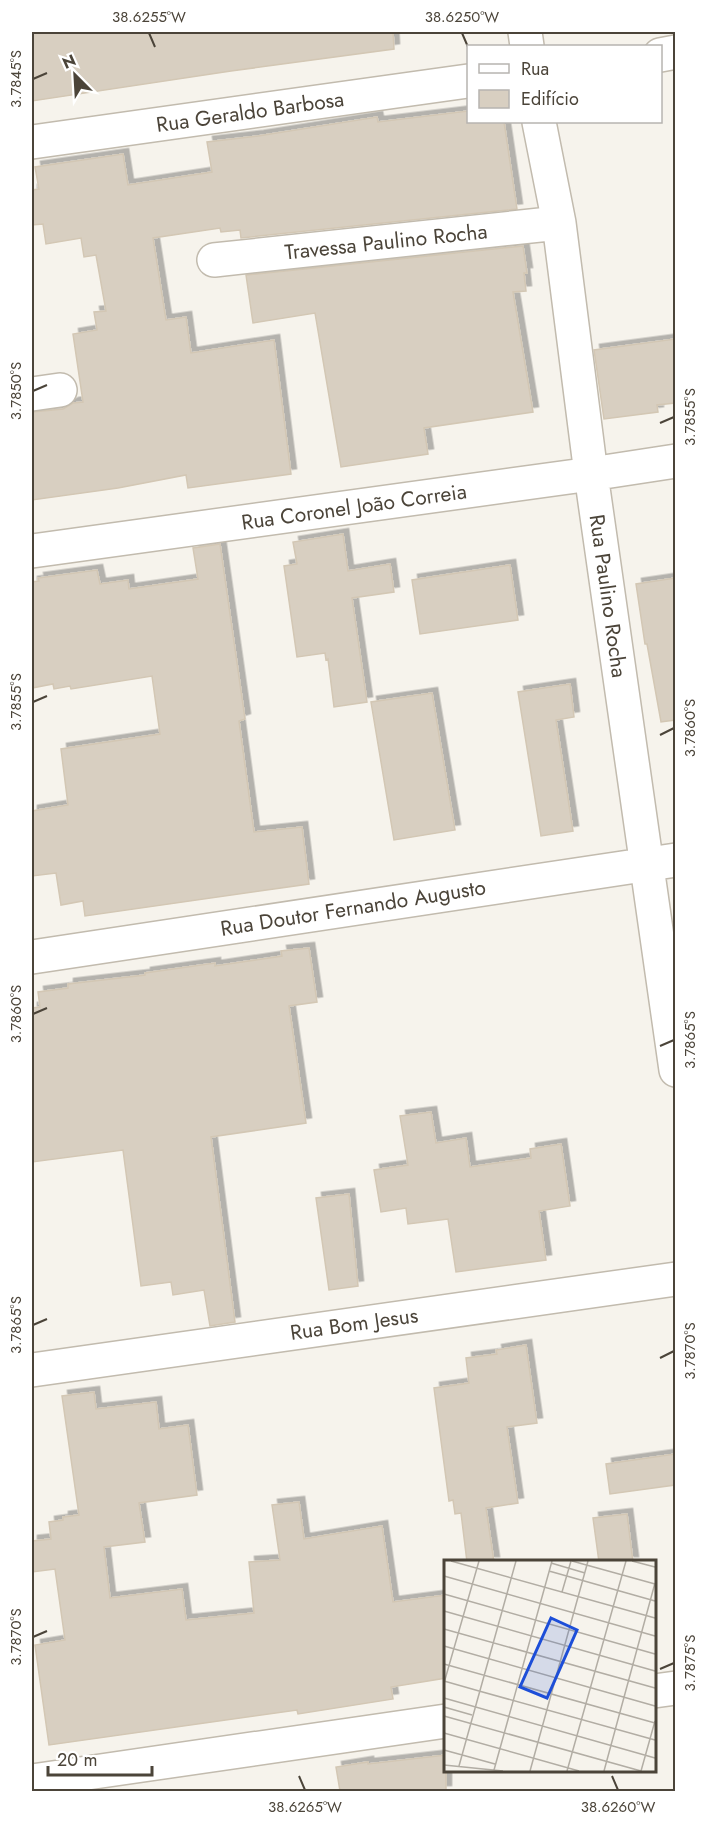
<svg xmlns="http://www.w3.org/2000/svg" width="707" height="1823" viewBox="0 0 707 1823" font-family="Jost,sans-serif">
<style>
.building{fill:#d8cfc1;stroke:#d3c7b4;stroke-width:1.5;filter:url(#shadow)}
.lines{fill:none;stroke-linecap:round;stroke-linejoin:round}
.minor-casing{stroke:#c2bbae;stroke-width:36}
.minor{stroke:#fff;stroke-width:33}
.ticks{fill:none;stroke:#4b4439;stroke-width:2}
.labels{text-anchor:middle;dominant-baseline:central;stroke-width:6;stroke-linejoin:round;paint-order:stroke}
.street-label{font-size:21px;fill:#4b4439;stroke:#fff}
.inset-road{fill:none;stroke:#b2ada4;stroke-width:1.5}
.view{fill:#1d4ed8;fill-opacity:0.15;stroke:#1d4ed8;stroke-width:3}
.inset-edge{fill:none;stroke:#4b4439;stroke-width:3}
.neatline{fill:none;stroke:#4b4439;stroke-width:2}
.ticks-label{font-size:15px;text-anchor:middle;fill:#4b4439}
</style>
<defs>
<filter id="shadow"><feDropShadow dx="5.5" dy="-5.5" stdDeviation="0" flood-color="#0004"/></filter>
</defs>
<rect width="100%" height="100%" fill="#f6f3ec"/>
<path class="building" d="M32,32H393L394,49L231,71L32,101Z
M468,111V122H504L517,209L241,238L240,230L221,232L220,228L153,238L166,320L186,317L191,353L274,340L291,474L188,488L186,475L118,488L32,500V412L63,409L73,403L83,402L73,334L97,330L94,312L106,311L96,255L84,257L81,238L46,244L43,224L32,225V190L39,189L35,167L123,154L128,185L212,172L207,142L258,136L377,117L378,122Z
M523,246L527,273H524L526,291L513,292L533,412L424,428L428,454L341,467L315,313L253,323L246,275Z
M675,339V403L657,405L658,412L604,419L594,350Z
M343,534L348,571L390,564L394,592L352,598L367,702L334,707L328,659L326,660L325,653L297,657L284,566L297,564L293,542Z
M220,544L245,719L239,721L254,832L302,827L309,884L85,916L83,901L61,905L56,873L32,876V811L68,805L61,749L160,734L152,676L71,689L70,686L54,689L53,684L32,688V582L39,581L38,578L97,570L100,584L128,580L129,589L198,579L193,548Z
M510,565L518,620L420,634L412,580Z
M675,578V720L661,722L647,644H645L636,584Z
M570,684L574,717L556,720L573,831L541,836L518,692Z
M432,693L455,830L394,840L371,702Z
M309,948L317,1002L289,1006L306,1123L211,1137L235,1322L210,1326L204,1290L173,1295L171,1282L141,1286L123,1150L32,1162V1008L40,1007L38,992L68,988V984L145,975V973L215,963V966L282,956L281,951Z
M431,1112L436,1143L466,1138L470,1167L531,1158L530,1149L561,1144L570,1206L539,1211L546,1260L456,1272L448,1219L408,1224L406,1208L381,1212L374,1170L408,1165L400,1116Z
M349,1194L358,1286L329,1290L316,1198Z
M526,1345L537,1423L507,1427L518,1503L486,1508L494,1562H467L461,1513L455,1514L453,1500L449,1501L434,1388L469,1383L466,1358L497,1354L496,1350Z
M94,1392L96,1409L156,1402L159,1429L188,1425L197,1495L139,1503L145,1542L104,1547L110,1598L182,1589L186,1620L254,1613L249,1562L280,1560L272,1505L299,1502L304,1539L382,1526L393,1602L446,1595V1678L391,1687L393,1699L298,1714L297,1710L49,1745L35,1645L65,1640L55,1569L32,1572V1541L51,1539L49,1522L63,1520V1517L79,1515L62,1396Z
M675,1454V1485L610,1494L606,1464Z
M627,1514L633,1562H599L593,1518Z
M446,1755V1791H340L336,1767L368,1762V1764Z"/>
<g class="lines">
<g class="minor-casing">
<path id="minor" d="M525,32L527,46
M660,55L676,52
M539,122L559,223L591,474L676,1070
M32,142L468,81
M214,260L559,223
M32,394L60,390
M32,551L591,474L676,461
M32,957L676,860
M32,1370L676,1279
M654,1691L676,1688
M32,1781L446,1721"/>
</g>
<use href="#minor" class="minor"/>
</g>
<path class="ticks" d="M149,33L155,47M462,33L468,47M33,79L47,73M33,391L47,385M660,423L674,417M33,702L47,696M660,735L674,728M33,1014L47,1008M660,1046L674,1040M33,1325L47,1319M660,1358L674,1351M33,1637L47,1631M660,1669L674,1663M299,1776L305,1790M612,1776L618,1790"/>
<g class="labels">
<g class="street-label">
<text transform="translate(250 112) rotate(-8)">Rua Geraldo Barbosa</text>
<text transform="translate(386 242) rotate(-6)">Travessa Paulino Rocha</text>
<text transform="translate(354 507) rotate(-8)">Rua Coronel João Correia</text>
<text transform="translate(608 596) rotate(82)">Rua Paulino Rocha</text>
<text transform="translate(353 908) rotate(-9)">Rua Doutor Fernando Augusto</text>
<text transform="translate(354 1324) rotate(-8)">Rua Bom Jesus</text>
</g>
</g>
<g transform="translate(444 1560)">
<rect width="212" height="212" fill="#f6f3ec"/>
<path class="inset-road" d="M7,1L211,58M128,1L211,24M188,1L211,7M107,3L141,13M105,11L211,41M0,16L211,76M118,32L127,1M0,34L211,94M0,51L211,111M0,69L211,128M0,86L211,146M0,104L211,163M0,121L35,131M0,123L35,1M35,131L211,180M0,138L211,198M0,147L28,155M0,156L197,211M0,173L135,211M0,190L51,204M0,205L59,211M15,206L72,1M50,210L108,1M86,211L144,1M123,211L182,1M160,211L211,23M197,211L211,161"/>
<path class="view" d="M107,58L133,70L103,138L76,127Z"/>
<rect width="212" height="212" class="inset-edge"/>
</g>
<rect width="707" height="1823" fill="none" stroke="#ffffff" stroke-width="66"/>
<rect x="467" y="45" width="195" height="78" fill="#ffffff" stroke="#b7b4b0" stroke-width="1.5"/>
<rect x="479" y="64" width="30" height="9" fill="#ffffff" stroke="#b7b4b0" stroke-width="1.5"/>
<text x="521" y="75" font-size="18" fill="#4b4439">Rua</text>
<rect x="479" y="90" width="30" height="18" fill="#d8cfc1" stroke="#b7b4b0" stroke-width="1.5"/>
<text x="521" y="105" font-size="18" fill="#4b4439">Edifício</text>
<g transform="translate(75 75) rotate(336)" stroke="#ffffff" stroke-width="4.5" paint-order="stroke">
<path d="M0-4.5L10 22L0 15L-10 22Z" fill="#4b4439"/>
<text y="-9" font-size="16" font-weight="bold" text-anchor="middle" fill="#4b4439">N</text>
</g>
<path d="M48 1766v9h104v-9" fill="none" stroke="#4b4439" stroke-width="3"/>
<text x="57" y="1766" font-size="18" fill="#4b4439" stroke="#ffffff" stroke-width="4.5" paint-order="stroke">20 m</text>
<rect x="33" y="33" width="641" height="1757" class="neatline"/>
<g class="ticks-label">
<text x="149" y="22">38.6255°W</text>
<text x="462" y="22">38.6250°W</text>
<text transform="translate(16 79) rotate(-90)" y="5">3.7845°S</text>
<text transform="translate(16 391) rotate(-90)" y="5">3.7850°S</text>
<text transform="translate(690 417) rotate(-90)" y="5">3.7855°S</text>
<text transform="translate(16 702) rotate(-90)" y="5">3.7855°S</text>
<text transform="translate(690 728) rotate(-90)" y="5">3.7860°S</text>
<text transform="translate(16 1014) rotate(-90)" y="5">3.7860°S</text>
<text transform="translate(690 1040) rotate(-90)" y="5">3.7865°S</text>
<text transform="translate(16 1325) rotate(-90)" y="5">3.7865°S</text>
<text transform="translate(690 1351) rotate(-90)" y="5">3.7870°S</text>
<text transform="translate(16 1637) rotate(-90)" y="5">3.7870°S</text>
<text transform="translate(690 1663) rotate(-90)" y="5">3.7875°S</text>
<text x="305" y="1812">38.6265°W</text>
<text x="618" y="1812">38.6260°W</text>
</g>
</svg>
